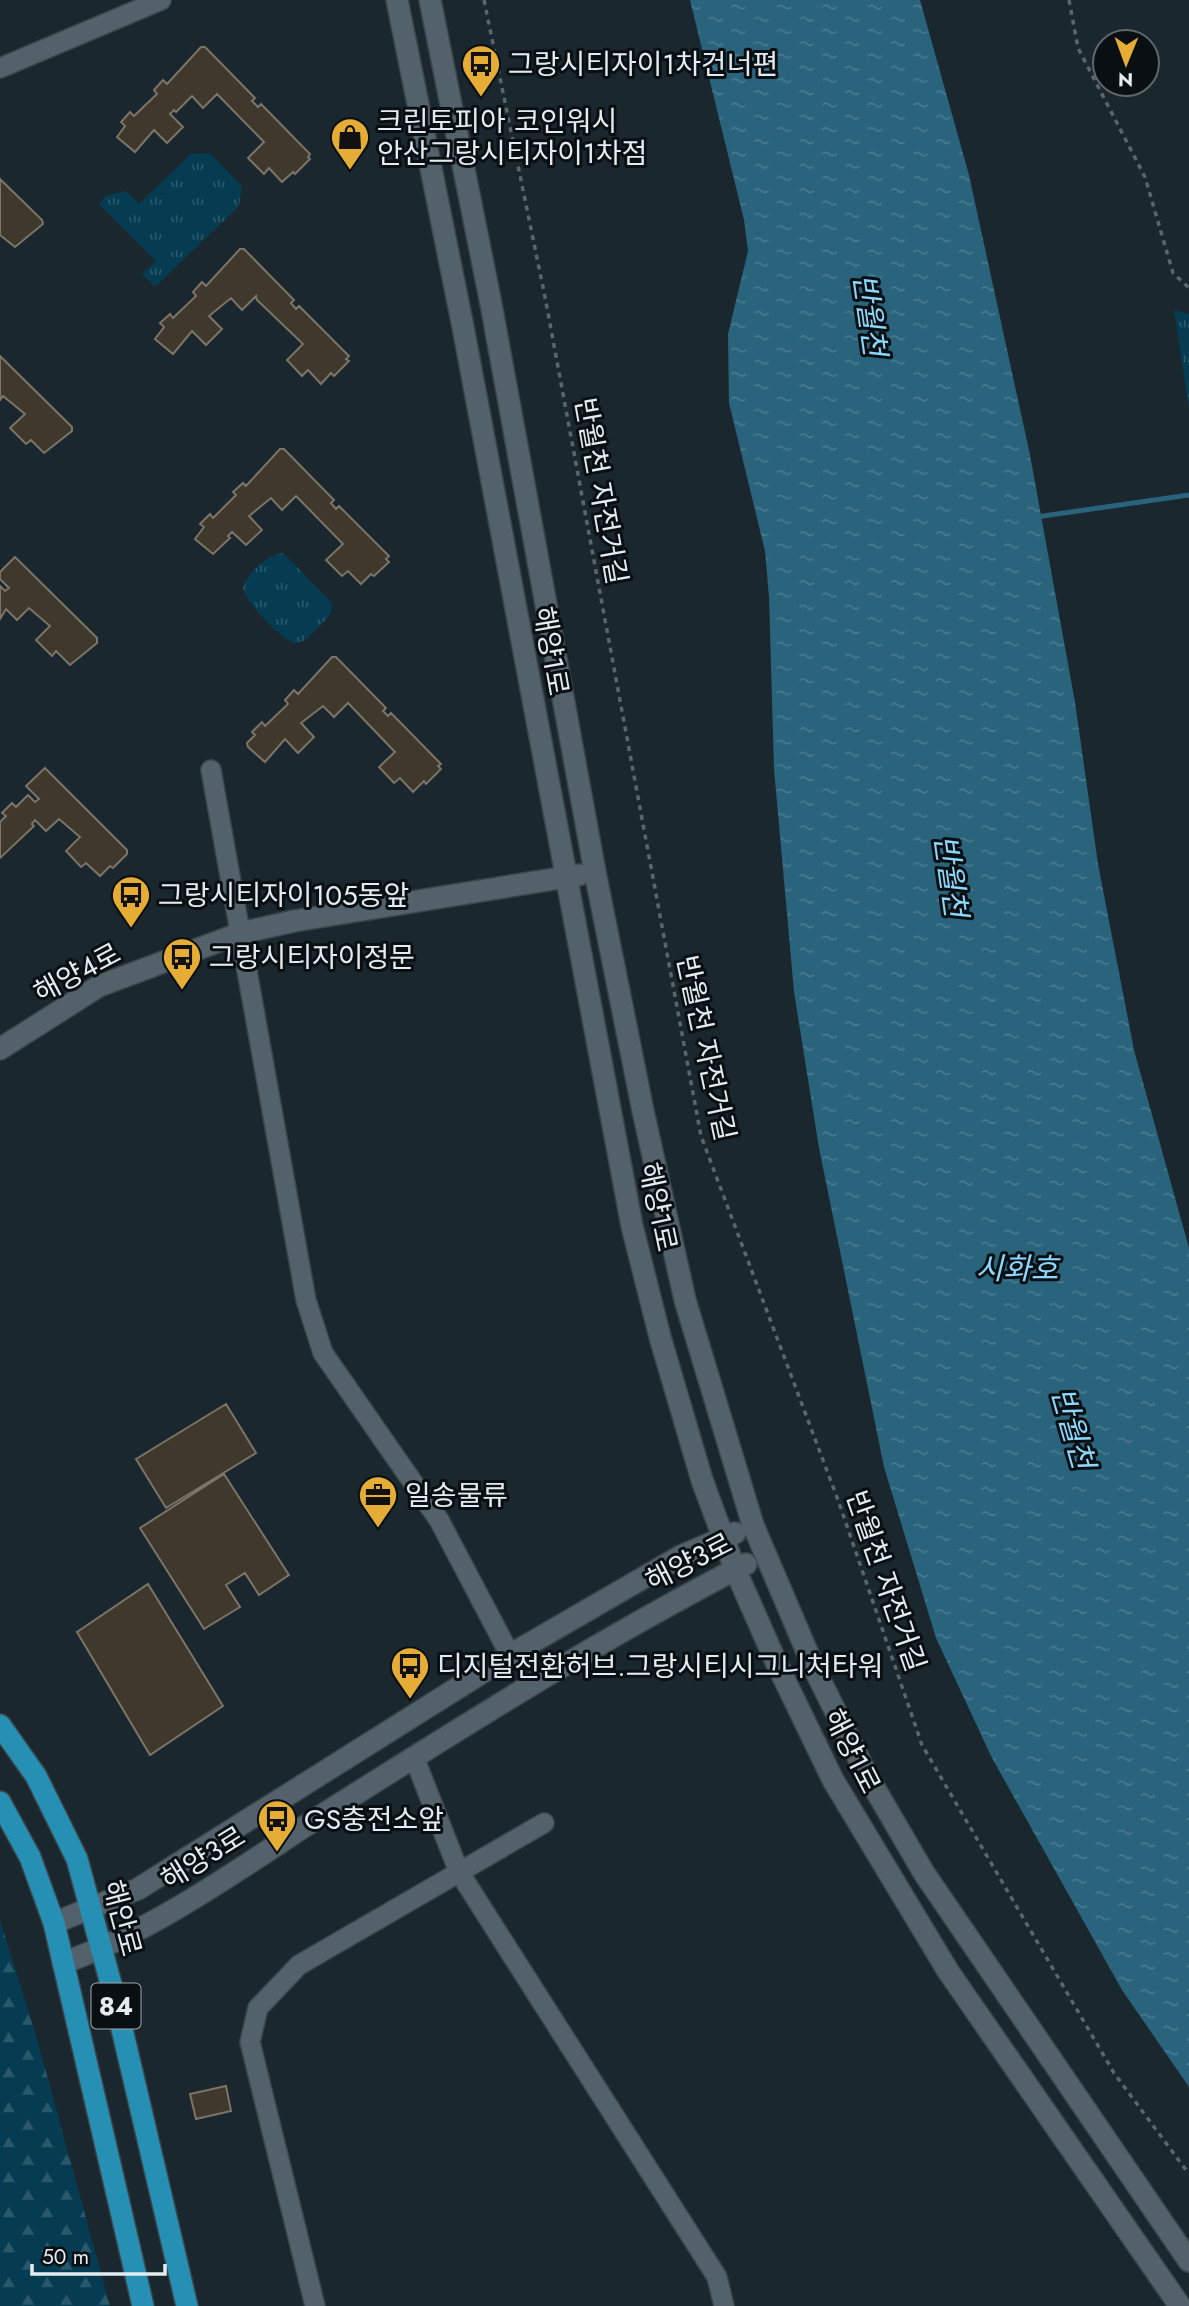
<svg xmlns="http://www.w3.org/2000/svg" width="1189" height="2306" viewBox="0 0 1189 2306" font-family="Jost,'Noto Sans KR',sans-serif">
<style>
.grass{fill:url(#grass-tufts)}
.forest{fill:url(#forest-firs)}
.water{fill:url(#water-ripples)}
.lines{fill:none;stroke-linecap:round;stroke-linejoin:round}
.stream{stroke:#29637c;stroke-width:5}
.building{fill:#3f382c;stroke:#7c7467;stroke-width:2}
.street-casing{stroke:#3a454a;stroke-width:22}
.secondary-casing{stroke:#3a454a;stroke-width:24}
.primary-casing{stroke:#3a454a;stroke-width:24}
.path{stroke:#5b666c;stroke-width:3.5;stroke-dasharray:5 5;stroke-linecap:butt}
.street{stroke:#53626a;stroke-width:19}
.secondary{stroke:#53626a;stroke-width:21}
.primary{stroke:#2690b4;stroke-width:21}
.labels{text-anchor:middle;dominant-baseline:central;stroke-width:6;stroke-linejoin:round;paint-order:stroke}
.shield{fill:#090f12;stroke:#a2aaad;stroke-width:2}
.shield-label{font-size:26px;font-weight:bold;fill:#e3ecf0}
.poi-label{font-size:28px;fill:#e3ecf0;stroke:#090f12;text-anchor:start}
.street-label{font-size:28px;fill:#e3ecf0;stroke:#090f12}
.water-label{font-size:30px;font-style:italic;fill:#8cd8fc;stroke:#090f12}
</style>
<defs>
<pattern id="grass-tufts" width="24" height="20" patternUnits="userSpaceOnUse" patternTransform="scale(1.75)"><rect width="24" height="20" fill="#053c51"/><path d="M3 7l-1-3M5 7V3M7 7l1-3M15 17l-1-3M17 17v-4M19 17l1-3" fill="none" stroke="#29586a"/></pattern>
<pattern id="forest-firs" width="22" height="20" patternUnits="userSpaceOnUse" patternTransform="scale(1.75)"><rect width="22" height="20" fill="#053c51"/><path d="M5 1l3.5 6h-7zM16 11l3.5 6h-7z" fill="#29586a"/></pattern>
<pattern id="water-ripples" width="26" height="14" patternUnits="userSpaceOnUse" patternTransform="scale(1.75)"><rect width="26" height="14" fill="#29637c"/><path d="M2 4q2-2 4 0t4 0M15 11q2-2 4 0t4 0" fill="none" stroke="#487a8f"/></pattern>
</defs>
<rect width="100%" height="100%" fill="#1a272e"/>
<path class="grass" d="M210,153L242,186L239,206L155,287L142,274L156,261L99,204L107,195L126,191L139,204L191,154Z
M1174,310L1189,314V409Z
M283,553L332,603C333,614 327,619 319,626C313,632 306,642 297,643C284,644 245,601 243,589C246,574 268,554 283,553Z"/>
<path class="forest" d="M0,1920L38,2042L110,2306H0Z"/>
<path class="water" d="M690,0H920L969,175L1030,455L1075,702L1098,864L1134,1050L1189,1248V2087L1122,1990L992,1758L936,1638L884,1467L819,1148L794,992L774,769L769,597L765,551L729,403L728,334L748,251L744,220Z"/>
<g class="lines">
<path class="stream" d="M1036,517L1189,495"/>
</g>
<path class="building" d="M201,47H205L255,98L252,101L258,107L261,104L310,154L308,157L310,159L295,174L293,172L282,182L269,168L264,174L248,158L264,142L217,94L203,108L192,96L176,112L174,110L170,114L183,127L167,143L154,130L135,152L117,137L125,126L121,122L130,112L134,116L157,94L154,90L163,80L167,84Z
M0,179L42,220L43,224L15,247L0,235Z
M240,249H244L294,300L291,303L296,309L299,306L349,356L346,359L349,361L334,376L331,373L321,384L308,370L302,376L287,360L303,344L257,300L256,296L242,310L231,298L209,316L222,329L206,345L192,331L173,354L155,339L164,327L160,323L170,314L173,318L196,296L193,292L202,282L206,286Z
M0,356L72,427V431L44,453L31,440L26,444L10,428L25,414L3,396L0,400Z
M280,449H284L334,500L331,503L336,509L339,506L389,556L386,559L389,562L374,576L371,574L361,584L348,571L342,576L326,560L343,544L296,496L282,510L271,498L249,516L262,530L246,545L232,532L228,536L230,538L213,554L195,539L204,527L200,524L210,514L213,518L236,495L233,492L243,483L246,486Z
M15,557L97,638V643L70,665L56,651L52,656L36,640L50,626L29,608L17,620L6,609L0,619V586L5,591L9,588L0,579V572Z
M332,657H336L386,708L383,711L388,716L391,713L441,764L438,766L441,769L426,784L424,781L413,792L400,778L394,783L379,767L395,752L348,703L334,717L323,706L301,723L314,737L298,753L285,739L265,762L248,747L247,743L255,735L252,732L262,722L265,726L288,704L285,700L294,690L298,694Z
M45,768L127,850V854L113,868L110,866L100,876L86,863L81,867L66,851L80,837L59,819L46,831L35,820L32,824L34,826L0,858V822L6,816L2,813L12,803L16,807L28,795L35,802L39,799L26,786Z
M226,1404L256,1453L166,1508L136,1459Z
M224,1474L289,1575L259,1595L245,1573L226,1585L240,1607L204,1629L140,1528Z
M148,1584L223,1706L150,1755L77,1632Z
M226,2086L231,2111L196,2119L190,2094Z"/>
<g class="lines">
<g class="street-casing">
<path id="street" d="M0,68L161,0
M211,770L306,1300L323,1353L439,1520L510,1655
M414,1757L459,1872L717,2277L724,2306
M315,2306L250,2042L258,2008L299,1965L544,1823"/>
</g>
<g class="secondary-casing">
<path id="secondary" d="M397,0L463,327L632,1226L660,1337L702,1480L735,1569L776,1662L833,1780L948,1971L1180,2306
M430,0L491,304L595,872L643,1111L685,1300L753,1525L814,1668L868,1777L924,1873L1189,2261
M0,1049L99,986L241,933L294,921L579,875
M54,1923L138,1889L510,1655L681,1556L735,1533
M63,1963C160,1928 244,1865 330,1810C467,1724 602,1638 746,1564"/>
</g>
<g class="primary-casing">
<path id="primary" d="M0,1725L36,1776L77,1859L114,1995L187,2306
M0,1802L30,1857L54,1923L143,2306"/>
</g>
<path class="path" d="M484,0L545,297L701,1136L838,1500L922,1745L1114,2073L1189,2174
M1069,0L1078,48L1145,177L1173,273L1189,288"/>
<use href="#street" class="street"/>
<use href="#secondary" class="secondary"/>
<use href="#primary" class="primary"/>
</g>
<defs>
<g id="bus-pin" transform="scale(2.0125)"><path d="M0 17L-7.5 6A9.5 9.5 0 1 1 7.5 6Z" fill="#e6ad36" stroke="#090f12"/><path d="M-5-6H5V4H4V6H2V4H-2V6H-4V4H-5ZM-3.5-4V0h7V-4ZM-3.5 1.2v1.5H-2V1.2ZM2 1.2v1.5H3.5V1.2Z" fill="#111"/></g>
<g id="shop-pin" transform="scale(2.0125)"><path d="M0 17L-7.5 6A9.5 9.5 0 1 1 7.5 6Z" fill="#e6ad36" stroke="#090f12"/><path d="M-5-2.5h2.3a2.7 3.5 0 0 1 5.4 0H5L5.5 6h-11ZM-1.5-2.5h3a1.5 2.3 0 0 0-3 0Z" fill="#111"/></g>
<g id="office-pin" transform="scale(2.0125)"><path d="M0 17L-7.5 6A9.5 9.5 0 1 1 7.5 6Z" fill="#e6ad36" stroke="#090f12"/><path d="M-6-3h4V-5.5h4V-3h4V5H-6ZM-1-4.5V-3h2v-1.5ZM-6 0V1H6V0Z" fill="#111"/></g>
</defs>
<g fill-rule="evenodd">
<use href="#bus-pin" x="481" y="64"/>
<use href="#shop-pin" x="350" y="137"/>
<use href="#bus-pin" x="131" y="895"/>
<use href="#bus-pin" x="182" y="957"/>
<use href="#office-pin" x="378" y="1495"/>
<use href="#bus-pin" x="410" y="1666"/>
<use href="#bus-pin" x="277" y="1819"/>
</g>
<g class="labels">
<rect class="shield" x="91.5" y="1983.5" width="49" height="45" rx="5"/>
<g class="shield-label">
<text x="116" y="2006">84</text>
</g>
<g class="poi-label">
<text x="508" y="64">그랑시티자이1차건너편</text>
<text x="377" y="121">크린토피아 코인워시<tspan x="377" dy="32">안산그랑시티자이1차점</tspan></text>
<text x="158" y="895">그랑시티자이105동앞</text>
<text x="209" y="957">그랑시티자이정문</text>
<text x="405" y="1495">일송물류</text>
<text x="437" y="1666">디지털전환허브.그랑시티시그니처타워</text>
<text x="304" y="1819">GS충전소앞</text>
</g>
<g class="street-label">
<text transform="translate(601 491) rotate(80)">반월천 자전거길</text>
<text transform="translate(551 651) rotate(80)">해양1로</text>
<text transform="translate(77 973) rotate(-28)">해양4로</text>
<text transform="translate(706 1048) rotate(78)">반월천 자전거길</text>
<text transform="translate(658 1207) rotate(78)">해양1로</text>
<text transform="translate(689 1562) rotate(-27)">해양3로</text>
<text transform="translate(886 1581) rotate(71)">반월천 자전거길</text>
<text transform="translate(852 1751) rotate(63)">해양1로</text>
<text transform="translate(203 1858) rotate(-32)">해양3로</text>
<text transform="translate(122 1918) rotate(75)">해안로</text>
</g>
<g class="water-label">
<text transform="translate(870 315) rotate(82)">반월천</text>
<text transform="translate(951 876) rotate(82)">반월천</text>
<text x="1017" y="1268">시화호</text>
<text transform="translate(1073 1428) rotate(74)">반월천</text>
</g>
</g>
<g transform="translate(1126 63) rotate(181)"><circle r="33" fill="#090f12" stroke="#60676b" stroke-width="2"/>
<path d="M0-5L12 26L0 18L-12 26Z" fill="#e6ad36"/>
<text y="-10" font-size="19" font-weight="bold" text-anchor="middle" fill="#e3ecf0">N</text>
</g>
<path d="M32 2264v10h133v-10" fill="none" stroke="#e3ecf0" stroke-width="3.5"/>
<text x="42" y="2264" font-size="21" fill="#e3ecf0" stroke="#090f12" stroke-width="5" paint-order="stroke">50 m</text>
</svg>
